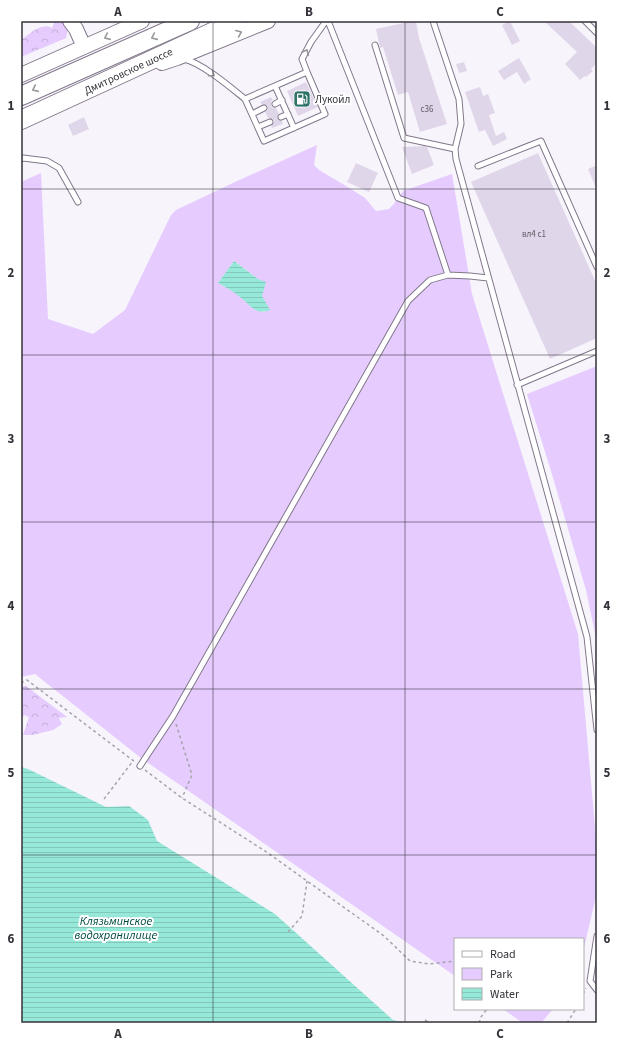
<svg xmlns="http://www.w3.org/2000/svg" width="618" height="1044" viewBox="0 0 618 1044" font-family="'Source Sans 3',sans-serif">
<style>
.green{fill:#e5cbfe;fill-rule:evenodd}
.forest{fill:url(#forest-crowns)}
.water{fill:url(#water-rules)}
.building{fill:#e0d6ea}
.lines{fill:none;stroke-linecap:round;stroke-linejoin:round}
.lane-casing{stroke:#81788a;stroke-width:7}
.secondary-casing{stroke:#81788a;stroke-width:16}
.highway-casing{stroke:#81788a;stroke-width:20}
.path{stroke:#a7a3ab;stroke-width:1.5;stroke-dasharray:3 3;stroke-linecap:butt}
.lane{stroke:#fff;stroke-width:5}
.secondary{stroke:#fff;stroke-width:14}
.highway{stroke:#fff;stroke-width:18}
.oneway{stroke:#9a989c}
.grid{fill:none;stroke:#353139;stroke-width:1;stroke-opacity:0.55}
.labels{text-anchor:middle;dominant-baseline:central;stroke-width:4;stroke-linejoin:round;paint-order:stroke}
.number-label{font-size:9px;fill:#605a65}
.street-label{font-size:11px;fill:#353139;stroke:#fff}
.poi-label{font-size:11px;fill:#353139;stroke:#fff;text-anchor:start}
.water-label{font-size:12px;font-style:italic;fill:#004c42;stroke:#fff}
.neatline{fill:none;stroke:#353139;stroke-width:1.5}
.grid-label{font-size:13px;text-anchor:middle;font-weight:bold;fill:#353139}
</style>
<defs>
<pattern id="forest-crowns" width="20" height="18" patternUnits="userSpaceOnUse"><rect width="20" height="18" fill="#e5cbfe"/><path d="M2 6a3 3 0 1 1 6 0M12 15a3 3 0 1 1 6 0" fill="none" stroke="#c5afda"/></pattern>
<pattern id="water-rules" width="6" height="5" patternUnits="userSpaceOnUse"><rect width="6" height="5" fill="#96e8d8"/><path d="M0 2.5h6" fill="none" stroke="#82c7ba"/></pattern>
</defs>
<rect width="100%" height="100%" fill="#f8f4fc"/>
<path class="green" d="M317,145L314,165L319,170L346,186L365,198L376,211L389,209L393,205L403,191L452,174L472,294L578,634L597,850V892L583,952V939H455V976L141,758L35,674L21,677V182L41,173L48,319L93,334L125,310L171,215L176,210L235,182ZM234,261L258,279L265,312C250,310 251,305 241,297C234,291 225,287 218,283Z
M597,366V643L586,590L551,471L527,394Z
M503,1009H553L541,1023H523Z"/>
<path class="forest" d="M55,21L57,23L63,22L69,24L66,38L21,57V40C30,34 41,22 52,28Z
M26,686L67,717L59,718L62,724L53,730L33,735H23L29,717L24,715L21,720V687Z"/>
<path class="water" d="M234,261L258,279L266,282L262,296L270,310C255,316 251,305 240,297C233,291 225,287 218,283Z
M21,767L28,769L106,807L129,806L148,820L157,841L275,914L393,1020L406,1023H21Z"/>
<path class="building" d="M413,21H416L419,38L447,124L420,132L408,92L398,95L383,47L380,48L376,29Z
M510,21L520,41L512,45L502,25Z
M544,21H569L597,48V63L591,69L593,71L586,77L585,76L580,80L565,64L577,52Z
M519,58L531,79L524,84L517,72L504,80L498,71Z
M464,62L467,71L459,73L456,64Z
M306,82L318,107L298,116L287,91Z
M480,87L483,96L488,94L495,113L489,115L496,136L504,132L507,139L493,146L485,130L479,132L465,92Z
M271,97L273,100L271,102V106L273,108H276L279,114L277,116L278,119L280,121H282L283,124L272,128L271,126L274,123V120L271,118H268L265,112L268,110V107L266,104L262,105L260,102Z
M84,117L89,129L73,136L68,125Z
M424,146L427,147L434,165L412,174L402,147Z
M538,153L597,285V338L550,359L471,182Z
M356,163L378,173L369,192L347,182Z
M597,165V190L588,169Z"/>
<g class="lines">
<g class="lane-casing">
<path id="lane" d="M328,21L398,198L426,208L448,275
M433,21L459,99L461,124L455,149L456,159L587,637L597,730
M585,21L597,33
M375,45L404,138L455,149
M184,59C202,63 230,87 245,99L307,72L302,59L311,42L326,21
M275,86L294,128
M245,99L264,141L325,114L307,72
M275,104L282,100
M252,114L264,108
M281,117L288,114
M258,127L270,122
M21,159L23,158L47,161L59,168L78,202
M478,166L541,141L597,267
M517,385L597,351
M140,766L173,716L408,301L430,280L448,275L470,276L488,278
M597,936L590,981L597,990"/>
</g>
<g class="secondary-casing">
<path id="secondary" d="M70,21L76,29L84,47
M162,63L177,58L268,21
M21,75L142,21"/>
</g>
<g class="highway-casing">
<g id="highway">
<path d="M21,96L190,21"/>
<path id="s1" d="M21,120L236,21"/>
</g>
</g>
<path class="path" d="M21,683L27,680L135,762
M176,724L192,775L182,798
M145,770L182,798L265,851L384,936L410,961L429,964L455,961
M104,799L133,761
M288,932L302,916L307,881
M583,994L586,988
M425,1020L430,1023
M479,1023L481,1017L487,1009
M567,1023L576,1009"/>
<use href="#lane" class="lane"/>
<use href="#secondary" class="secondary"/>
<use href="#highway" class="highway"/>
</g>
<defs><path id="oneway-chevron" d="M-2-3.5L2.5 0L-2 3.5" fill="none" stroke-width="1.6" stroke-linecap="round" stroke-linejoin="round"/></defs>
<g class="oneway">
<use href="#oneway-chevron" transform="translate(239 33) rotate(-22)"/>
<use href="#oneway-chevron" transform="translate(107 37) rotate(156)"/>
<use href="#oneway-chevron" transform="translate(154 37) rotate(156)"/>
<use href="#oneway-chevron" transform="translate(306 52) rotate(-65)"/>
<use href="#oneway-chevron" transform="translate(212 74) rotate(35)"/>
<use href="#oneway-chevron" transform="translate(35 89) rotate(156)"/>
</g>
<path class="grid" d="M213,21V1023M405,21V1023M21,189H597M21,355H597M21,522H597M21,689H597M21,855H597"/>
<defs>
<g id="fuel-square" transform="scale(0.9)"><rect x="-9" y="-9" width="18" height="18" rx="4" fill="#2d7367" stroke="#fff"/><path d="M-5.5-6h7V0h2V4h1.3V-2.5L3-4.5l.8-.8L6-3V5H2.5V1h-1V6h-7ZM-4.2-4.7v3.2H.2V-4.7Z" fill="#fff"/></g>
</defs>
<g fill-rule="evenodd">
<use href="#fuel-square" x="302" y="99"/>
</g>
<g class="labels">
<g class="number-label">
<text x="427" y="109">с36</text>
<text x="534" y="234">вл4 с1</text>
</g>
<g class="street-label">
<text stroke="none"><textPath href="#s1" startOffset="118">Дмитровское шоссе</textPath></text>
</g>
<g class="poi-label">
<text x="315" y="99">Лукойл</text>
</g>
<g class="water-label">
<text x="116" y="921">Клязьминское<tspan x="116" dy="14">водохранилище</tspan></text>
</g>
</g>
<rect width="618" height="1044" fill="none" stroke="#ffffff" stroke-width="44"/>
<rect x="454" y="938" width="130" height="72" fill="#ffffff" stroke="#aeadb0"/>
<rect x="462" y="951" width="20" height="6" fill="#ffffff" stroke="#aeadb0"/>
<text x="490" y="958" font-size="12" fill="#353139">Road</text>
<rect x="462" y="968" width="20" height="12" fill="#e5cbfe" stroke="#aeadb0"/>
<text x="490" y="978" font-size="12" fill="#353139">Park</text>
<rect x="462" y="988" width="20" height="12" fill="url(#water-rules)" stroke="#aeadb0"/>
<text x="490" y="998" font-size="12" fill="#353139">Water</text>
<rect x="22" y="22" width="574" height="1000" class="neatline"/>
<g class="grid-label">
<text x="118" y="16">A</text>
<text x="309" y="16">B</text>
<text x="500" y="16">C</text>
<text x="11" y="110">1</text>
<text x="607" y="110">1</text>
<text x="11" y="277">2</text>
<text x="607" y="277">2</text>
<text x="11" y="443">3</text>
<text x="607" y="443">3</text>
<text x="11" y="610">4</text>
<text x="607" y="610">4</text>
<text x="11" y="777">5</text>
<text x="607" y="777">5</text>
<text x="11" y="943">6</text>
<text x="607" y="943">6</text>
<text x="118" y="1038">A</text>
<text x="309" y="1038">B</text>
<text x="500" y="1038">C</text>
</g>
</svg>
